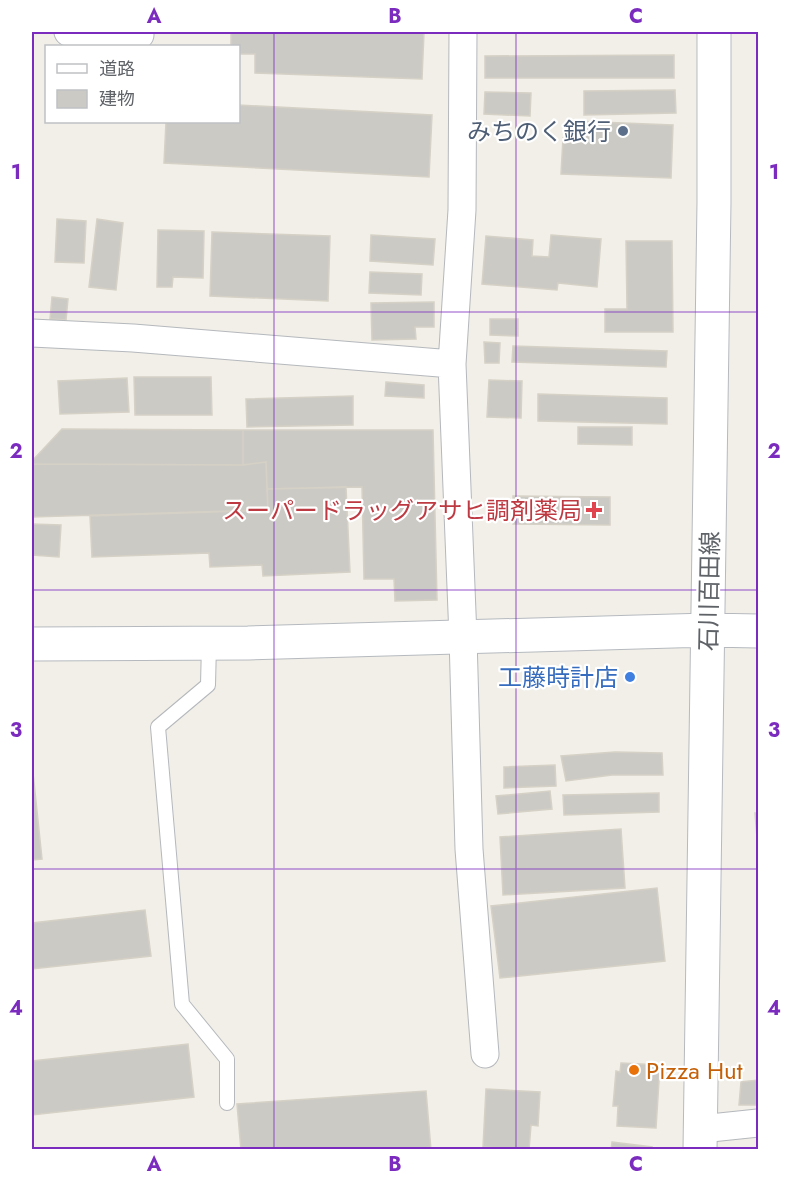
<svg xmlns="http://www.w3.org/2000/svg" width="790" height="1181" viewBox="0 0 790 1181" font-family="Jost,'Noto Sans JP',sans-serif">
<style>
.building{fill:#cccac5;stroke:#d6d1c6;stroke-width:1.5}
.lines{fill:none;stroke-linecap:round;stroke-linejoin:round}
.lane-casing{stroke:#b5b8bc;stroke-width:16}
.street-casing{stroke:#b5b8bc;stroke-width:29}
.secondary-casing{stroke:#b6babf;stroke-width:35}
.lane{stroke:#fff;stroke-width:14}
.street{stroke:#fff;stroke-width:27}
.secondary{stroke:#fff;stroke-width:33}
.grid{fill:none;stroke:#7b2cbf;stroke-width:1.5;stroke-opacity:0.55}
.service-dot{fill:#5c6f8a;stroke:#fff;stroke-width:2}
.health-dot{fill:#e0444e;stroke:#fff;stroke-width:2}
.shop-dot{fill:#3f7fe0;stroke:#fff;stroke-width:2}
.food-dot{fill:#e8710a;stroke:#fff;stroke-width:2}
.labels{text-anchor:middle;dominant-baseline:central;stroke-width:4.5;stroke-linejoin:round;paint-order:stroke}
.service-label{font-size:24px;fill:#4e5e75;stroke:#fff;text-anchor:end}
.health-label{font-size:24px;fill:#be3a42;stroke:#fff;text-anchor:end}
.street-label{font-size:24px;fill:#5f6368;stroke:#fff}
.shop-label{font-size:24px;fill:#366cbe;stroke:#fff;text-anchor:end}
.food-label{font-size:24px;fill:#c56008;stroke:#fff;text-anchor:start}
.neatline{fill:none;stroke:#7b2cbf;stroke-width:2}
.grid-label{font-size:20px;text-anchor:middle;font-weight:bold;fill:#7b2cbf}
</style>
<rect width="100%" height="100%" fill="#f1efe8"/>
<path class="building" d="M231,32H424L422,79L255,73V54H238V46H231Z
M674,55V78H485V56Z
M675,90L676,113L584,115V91Z
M485,92L531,93L530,116L484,114Z
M238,105L432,115L429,177L164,163L166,122H238Z
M573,121L673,125L671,178L561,174L563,138L573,139Z
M57,219L86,221L84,263L55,262Z
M97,219L123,223L116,290L89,287Z
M158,230L204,231L203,278L173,277L172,287H157Z
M212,232L330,236L328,301L210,296Z
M371,235L435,239L433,265L370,261Z
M551,235L601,239L597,287L558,283L557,290L482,284L486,236L533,240L532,256L549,257Z
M626,241H672L673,332H605V309H627Z
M370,272L422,274L421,295L369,293Z
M52,297L68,299L66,320L50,319Z
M434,302V327H415L416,339L372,340L371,303Z
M490,319H518V336L490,335Z
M484,342L500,343L499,363H485Z
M513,346L667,351L666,367L512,362Z
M134,377H211L212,415H135Z
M127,378L129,412L60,414L58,381Z
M489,380L522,381L521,418L487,417Z
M386,382L424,385V398L385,396Z
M538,394L667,398V424L538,421Z
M353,396V425L247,427L246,399Z
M578,427H632V445L578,444Z
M62,429L243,430V465L32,464V461Z
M243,430H433L437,600L395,601L394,579H364L362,487L267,489L266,462L243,465Z
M266,462L268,510L32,517V464L243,465Z
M346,487L350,572L263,576L262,565L210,567L209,553L92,557L90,516L268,510L267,489Z
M513,496L610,497V525L513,524Z
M32,524L61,525L59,557L32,555Z
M615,752L662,753L663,775H612L566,781L561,756Z
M32,763L42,859L32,860Z
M555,765L556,786L504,788V767Z
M550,791L552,809L498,814L496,796Z
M659,793V812L564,815L563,795Z
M755,813H758V850Z
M621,829L625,888L503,895L500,837Z
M657,888L665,961L500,978L491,906Z
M145,910L151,956L32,969V923Z
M188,1044L194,1097L32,1115V1061Z
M621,1063L660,1065L656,1128L617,1126L618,1106H613L616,1071L620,1072Z
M758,1080V1105H739L741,1082Z
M486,1089L540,1092L538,1126L531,1125L529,1150L483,1147Z
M426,1091L431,1150H241L237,1104Z
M612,1142L652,1147L651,1150H611Z"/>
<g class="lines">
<g class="lane-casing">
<path id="lane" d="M209,644L208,685L158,727L182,1004L227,1059V1103"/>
</g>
<g class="street-casing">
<path id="street" d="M68,32L140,35V32
M463,32L462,210L452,364L463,637L469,849L485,1054
M32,333L133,338L452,364
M701,1129L758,1123"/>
</g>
<g class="secondary-casing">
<path id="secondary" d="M32,644L248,643L708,630L758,631
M700,1150L714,202V32"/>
</g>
<use href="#lane" class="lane"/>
<use href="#street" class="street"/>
<use href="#secondary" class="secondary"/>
</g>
<path class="grid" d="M274,32V1150M516,32V1150M32,312H758M32,590H758M32,869H758"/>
<circle class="service-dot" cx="623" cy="131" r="6"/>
<path class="health-dot" d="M591 501h6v6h6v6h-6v6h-6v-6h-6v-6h6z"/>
<circle class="shop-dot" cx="630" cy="677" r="6"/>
<circle class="food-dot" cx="634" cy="1070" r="6"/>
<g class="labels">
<g class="service-label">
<text x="611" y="131">みちのく銀行</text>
</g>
<g class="health-label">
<text x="582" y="510">スーパードラッグアサヒ調剤薬局</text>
</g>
<g class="street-label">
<text transform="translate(709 591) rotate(-89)">石川百田線</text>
</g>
<g class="shop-label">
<text x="618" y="677">工藤時計店</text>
</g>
<g class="food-label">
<text x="646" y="1070">Pizza Hut</text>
</g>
</g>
<rect width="790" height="1181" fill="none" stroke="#ffffff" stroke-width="66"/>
<rect x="45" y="45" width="195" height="78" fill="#ffffff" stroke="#bfc1c3" stroke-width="1.5"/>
<rect x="57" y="64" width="30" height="9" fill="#ffffff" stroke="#bfc1c3" stroke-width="1.5"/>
<text x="99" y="75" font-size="18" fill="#5f6368">道路</text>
<rect x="57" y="90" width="30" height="18" fill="#cccac5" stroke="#bfc1c3" stroke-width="1.5"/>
<text x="99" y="105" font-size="18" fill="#5f6368">建物</text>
<rect x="33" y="33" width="724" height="1115" class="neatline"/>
<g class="grid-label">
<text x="154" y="23">A</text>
<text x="395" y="23">B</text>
<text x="636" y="23">C</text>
<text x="16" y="179">1</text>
<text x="774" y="179">1</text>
<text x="16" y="458">2</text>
<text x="774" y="458">2</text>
<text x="16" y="737">3</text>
<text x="774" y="737">3</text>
<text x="16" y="1015">4</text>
<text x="774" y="1015">4</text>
<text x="154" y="1171">A</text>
<text x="395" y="1171">B</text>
<text x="636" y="1171">C</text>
</g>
</svg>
